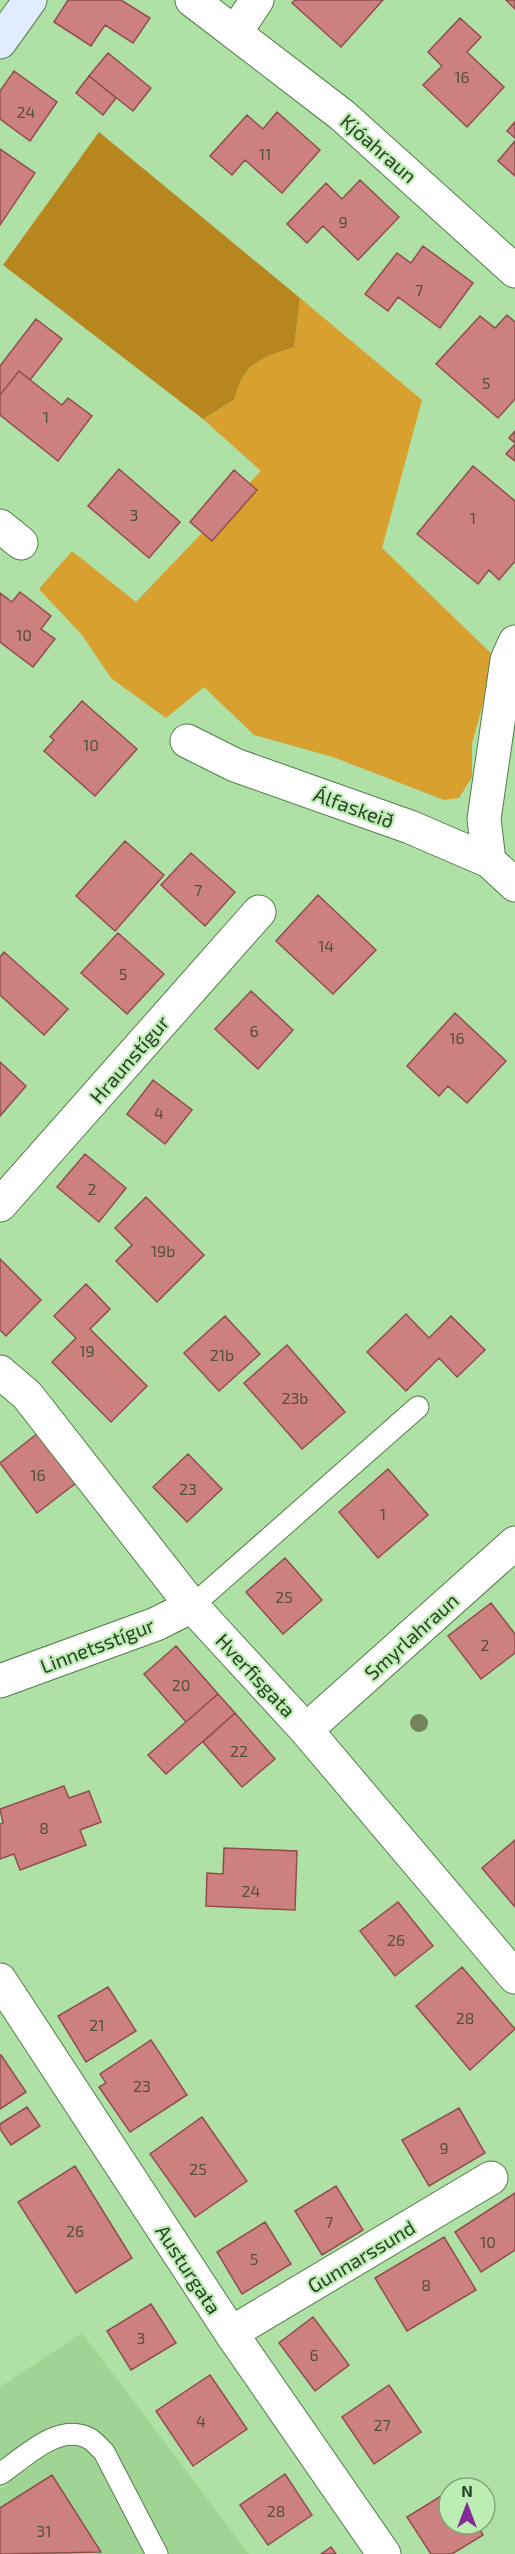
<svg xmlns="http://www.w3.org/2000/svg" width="515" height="2554" viewBox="0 0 515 2554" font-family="'Exo 2',sans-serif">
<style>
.built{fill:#a0d494}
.green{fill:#d8a02f}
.forest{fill:#b7861f}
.building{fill:#cc8180;stroke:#924d4e;stroke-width:1.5}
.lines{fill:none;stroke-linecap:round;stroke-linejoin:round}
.service-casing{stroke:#527e48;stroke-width:23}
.minor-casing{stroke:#527e48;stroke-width:35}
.secondary-casing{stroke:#527e48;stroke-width:35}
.service{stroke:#fff;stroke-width:21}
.minor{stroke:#fff;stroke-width:33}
.secondary{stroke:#e0ecff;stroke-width:33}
.tree{fill:#74835e}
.labels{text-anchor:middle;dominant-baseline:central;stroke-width:4.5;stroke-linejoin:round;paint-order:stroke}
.number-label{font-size:16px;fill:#54503e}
.street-label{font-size:20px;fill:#2c3f28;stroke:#bcedb2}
</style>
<rect width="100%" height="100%" fill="#afe0a5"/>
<path class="built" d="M82,2333L249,2554H0V2489L8,2485L0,2474V2387Z"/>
<path class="green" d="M300,298L422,400L382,548L496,658L472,743V777L459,798L444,800L333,757L254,735L204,687L166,718L111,678L82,635L39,589L72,551L136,602L261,471L203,419L233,401C244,363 259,359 294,347Z"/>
<path class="forest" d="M99,132L300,298L294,347C259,359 244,363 234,400L203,419L3,265Z"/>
<path class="building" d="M68,0H121L150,18L133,43L105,25L91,46L54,22Z
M295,0H383L341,47L292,3Z
M506,0H515V9Z
M460,18L481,37L467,52L504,87L467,127L423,85L442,66L428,52Z
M108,53L151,88L133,111L89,76Z
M14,71L57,102L30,141L0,119V91Z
M89,76L116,98L103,115L76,93Z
M277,112L320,150L282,193L245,160L232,175L210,156L247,115L263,129Z
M515,122V138L507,131Z
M515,141V176L498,161Z
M0,149L35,173L0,225Z
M360,180L399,217L358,260L323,226L307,243L287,224L326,183L342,199Z
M423,246L473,283L440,328L398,297L388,311L365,294L397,253L411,263Z
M507,315L515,322V399L498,418L436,364L480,316L495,328Z
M36,319L62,339L30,380L19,371L0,395V366Z
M19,371L62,405L68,398L92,416L58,461L0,415V395Z
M515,431V443L509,438Z
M515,444V461L506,454Z
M473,466L515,501V561L499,580L489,570L478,584L417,534Z
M119,469L180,522L149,558L88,506Z
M234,470L257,490L212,541L190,522Z
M20,592L51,616L41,629L55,639L33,667L0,642V593L12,602Z
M82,701L137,749L95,796L44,751L54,740L50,737Z
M125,841L164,875L115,931L76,896Z
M191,853L235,892L205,926L161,885Z
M318,895L376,950L333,994L276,941Z
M118,933L164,974L127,1014L81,973Z
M4,952L68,1009L44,1035L0,995V957Z
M251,991L293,1030L258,1069L215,1029Z
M455,1013L506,1061L467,1103L448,1086L439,1096L407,1066Z
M0,1062L26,1086L0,1116Z
M153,1080L192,1110L165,1144L127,1114Z
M85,1154L126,1188L99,1222L57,1187Z
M146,1197L204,1255L157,1302L116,1261L132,1245L115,1228Z
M0,1259L41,1300L6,1336L0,1330Z
M86,1284L110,1309L90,1329L147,1386L111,1422L52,1362L76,1338L54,1316Z
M406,1314L429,1338L451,1316L485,1350L457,1377L439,1358L406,1391L367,1352Z
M225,1316L260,1354L219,1391L184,1353Z
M287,1345L345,1412L302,1449L244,1383Z
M38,1433L76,1483L37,1513L0,1463Z
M188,1454L222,1489L187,1522L153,1487Z
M388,1469L428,1515L378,1558L339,1512Z
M285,1558L322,1600L283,1634L246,1592Z
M491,1603L515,1634V1653L481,1679L448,1636Z
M176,1646L218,1694L186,1722L144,1674Z
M218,1694L235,1713L166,1774L148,1755Z
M235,1713L275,1759L242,1787L203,1742Z
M64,1786L69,1798L89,1791L101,1822L80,1830L86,1845L20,1870L14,1854L0,1859V1824L3,1823L0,1809Z
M515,1840V1907L482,1868Z
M224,1848L297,1851L295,1910L206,1906L207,1873L223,1874Z
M398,1902L433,1946L395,1976L360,1931Z
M462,1967L515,2029L470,2070L416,2006Z
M108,1987L136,2031L86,2062L58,2016Z
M151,2040L187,2095L130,2132L99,2087L106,2083L100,2074Z
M1,2055L26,2092L0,2109V2056Z
M27,2107L40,2126L11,2145L0,2129V2124Z
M459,2108L485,2153L429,2186L402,2140Z
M202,2117L247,2181L195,2217L150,2154Z
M75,2166L132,2258L76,2293L18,2202Z
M336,2186L363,2230L322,2255L295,2211Z
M515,2193V2250L481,2272L455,2232Z
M265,2222L291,2264L242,2294L217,2252Z
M444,2237L476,2290L407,2331L375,2278Z
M151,2304L176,2343L131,2370L107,2331Z
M313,2317L349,2365L315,2391L279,2343Z
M210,2375L247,2429L193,2466L156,2411Z
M389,2385L421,2432L374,2464L342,2417Z
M285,2474L312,2515L268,2545L240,2505Z
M52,2475L101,2552L0,2554V2508Z
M449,2491V2524H477L483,2535L452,2554H431L407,2517Z
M331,2547L336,2554H321Z"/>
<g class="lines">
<g class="service-casing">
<path id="service" d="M192,1606L418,1407
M0,2474C24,2458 59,2421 90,2439C95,2442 100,2448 104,2452L157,2554"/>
</g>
<g class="minor-casing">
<path id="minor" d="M192,0L342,115L515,271
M235,33L257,0
M0,526L21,543
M187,741L235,765L410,827L489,861L515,885
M489,861L484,819L507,660L515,642
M0,1205L259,912
M0,1372L27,1395L192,1606L306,1730L515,1977
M0,1681L156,1624L192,1606
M306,1730L515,1543
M0,1980L231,2333L384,2554
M231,2333L491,2178"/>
</g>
<g class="secondary-casing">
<path id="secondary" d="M0,42L30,0"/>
</g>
<use href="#service" class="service"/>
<use href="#minor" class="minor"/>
<use href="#secondary" class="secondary"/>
</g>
<circle class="tree" cx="419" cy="1723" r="9"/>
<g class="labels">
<g class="number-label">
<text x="462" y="76">16</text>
<text x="26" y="111">24</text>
<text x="265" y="153">11</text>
<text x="343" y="221">9</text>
<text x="419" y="289">7</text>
<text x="486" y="382">5</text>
<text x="46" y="416">1</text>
<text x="134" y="514">3</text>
<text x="473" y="517">1</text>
<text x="24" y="634">10</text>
<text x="91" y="744">10</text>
<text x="198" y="889">7</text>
<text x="326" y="945">14</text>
<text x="123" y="973">5</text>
<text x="254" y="1030">6</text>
<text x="457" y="1037">16</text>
<text x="159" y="1112">4</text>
<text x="92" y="1188">2</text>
<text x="163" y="1250">19b</text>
<text x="87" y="1350">19</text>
<text x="222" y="1354">21b</text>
<text x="295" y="1397">23b</text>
<text x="38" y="1474">16</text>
<text x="188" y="1488">23</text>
<text x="383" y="1513">1</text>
<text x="284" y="1596">25</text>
<text x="485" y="1644">2</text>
<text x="181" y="1684">20</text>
<text x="239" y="1750">22</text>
<text x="44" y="1827">8</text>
<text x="251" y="1890">24</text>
<text x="396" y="1939">26</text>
<text x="465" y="2017">28</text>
<text x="97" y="2024">21</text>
<text x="142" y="2085">23</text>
<text x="444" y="2147">9</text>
<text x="198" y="2168">25</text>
<text x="329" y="2221">7</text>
<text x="75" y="2230">26</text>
<text x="488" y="2241">10</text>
<text x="254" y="2258">5</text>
<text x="426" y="2284">8</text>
<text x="141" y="2337">3</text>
<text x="314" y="2354">6</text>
<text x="201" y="2420">4</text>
<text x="382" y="2424">27</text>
<text x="276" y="2510">28</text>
<text x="44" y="2530">31</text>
</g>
<g class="street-label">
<text transform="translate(379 148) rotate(41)">Kjóahraun</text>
<text transform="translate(354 807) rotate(20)">Álfaskeið</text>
<text transform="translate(129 1059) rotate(-49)">Hraunstígur</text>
<text transform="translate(411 1636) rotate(-42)">Smyrlahraun</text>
<text transform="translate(97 1645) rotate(-21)">Linnetsstígur</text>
<text transform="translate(256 1675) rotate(47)">Hverfisgata</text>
<text transform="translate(361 2256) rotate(-31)">Gunnarssund</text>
<text transform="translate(189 2269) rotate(57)">Austurgata</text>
</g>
</g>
<g transform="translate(467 2506)"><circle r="28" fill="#bcedb2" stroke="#82a77b" stroke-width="1.5"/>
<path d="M0-4.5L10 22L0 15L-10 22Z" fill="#842b98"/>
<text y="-9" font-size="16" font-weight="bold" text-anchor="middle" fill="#2c3f28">N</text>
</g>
</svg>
